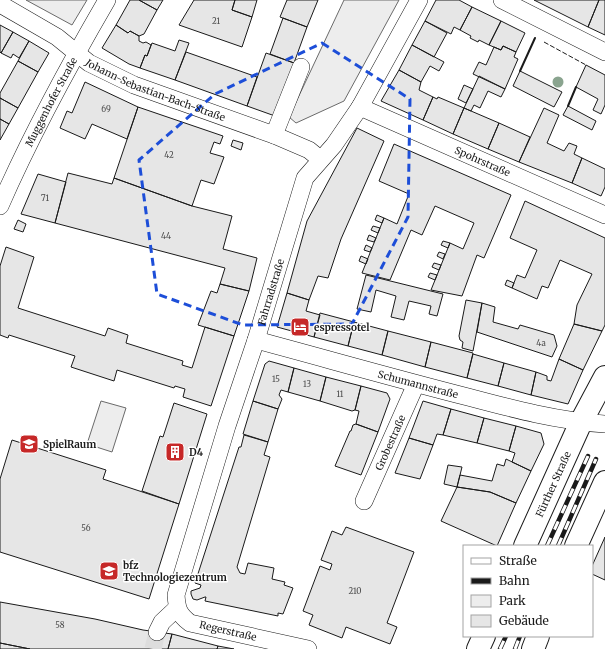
<svg xmlns="http://www.w3.org/2000/svg" width="605" height="649" viewBox="0 0 605 649" font-family="Merriweather,serif">
<style>
.green{fill:#ededed;stroke:#6a6a6a}
.building{fill:#e6e6e6;stroke:#1a1a1a}
.lines{fill:none;stroke-linecap:round;stroke-linejoin:round}
.minor-tunnel{stroke:#ddd;stroke-width:17;stroke-dasharray:17 8;stroke-linecap:butt}
.minor-casing{stroke:#1a1a1a;stroke-width:18}
.major-casing{stroke:#1a1a1a;stroke-width:24}
.minor{stroke:#fff;stroke-width:17}
.major{stroke:#fff;stroke-width:22}
.rail-casing{stroke:#1a1a1a;stroke-width:4.5}
.rail{stroke:#fff;stroke-width:3;stroke-dasharray:9;stroke-linecap:butt}
.fence{stroke:#1a1a1a;stroke-width:1;stroke-dasharray:5 2;stroke-linecap:butt}
.wall{stroke:#1a1a1a;stroke-width:2}
.tree{fill:#8aa48f}
.marked{fill:none;stroke:#1d4ed8;stroke-width:3;stroke-dasharray:8 5;stroke-linejoin:round}
.labels{text-anchor:middle;dominant-baseline:central;stroke-width:3;stroke-linejoin:round;paint-order:stroke}
.number-label{font-size:8px;fill:#4d4d4d}
.street-label{font-size:10px;fill:#1a1a1a;stroke:#fff}
.poi-label{font-size:10px;font-weight:bold;fill:#1a1a1a;stroke:#fff;text-anchor:start}
</style>
<rect width="100%" height="100%" fill="#fff"/>
<path class="green" d="M26,0H87L72,25Z
M344,0H399L344,101L296,123L289,117Z
M101,401L126,408L112,452L87,444Z"/>
<path class="building" d="M130,0H139L157,10L144,34L139,36L130,31L128,33L116,25Z
M139,0H163L157,10Z
M194,0H235L232,10L252,17L242,47L179,25Z
M235,0H257L252,17L232,10Z
M287,0H318L307,27L280,17Z
M436,0H459L472,7L460,30L454,27L451,34L425,21Z
M534,0H599L588,27Z
M599,0H605V35L588,27Z
M472,7L501,21L489,45L479,40L478,42L470,38L471,36L460,30Z
M283,18L307,27L294,63L270,54Z
M425,21L447,33L434,57L412,45Z
M501,21L525,33L516,52L503,46L501,50L489,45Z
M0,25L13,32L1,53L0,52Z
M116,25L128,33L130,31L139,36V41L143,43L146,42L151,45L147,56L145,55L140,68L129,64L102,48Z
M13,32L29,41L19,58L13,54L11,58L1,53Z
M179,40L189,43L175,80L140,68L145,55L147,56L152,43L175,51Z
M29,41L49,53L38,72L18,61Z
M412,45L444,62L439,71L430,66L421,82L399,70Z
M503,46L516,52L514,57L518,59L505,89L473,74L479,62L486,65L494,47L501,50Z
M186,52L257,77L247,106L175,80Z
M266,53L294,63L275,116L247,106Z
M18,61L38,72L18,108L0,98V93Z
M586,65L605,75V105L601,114L593,110L598,99L576,87Z
M399,70L421,82L419,90L433,97L423,120L381,101Z
M520,71L562,92L554,107L513,86Z
M479,76L505,89L501,97L488,91L480,108L474,105L471,111L464,108Z
M85,82L138,107L127,139L92,124L85,139L60,128L67,111L72,113Z
M464,85L473,89L466,103L458,99Z
M433,97L437,99L438,97L464,108L453,134L423,120Z
M0,98L18,108L9,124L0,119Z
M568,106L596,121L592,130L563,115Z
M138,107L223,136L220,144L214,142L210,153L224,157L214,184L201,180L192,206L114,178Z
M464,108L499,123L488,149L453,134Z
M544,108L559,115L547,143L564,151L569,143L577,146L574,154L582,158L572,183L519,162Z
M0,119L9,124L0,140Z
M499,123L530,137L519,162L488,149Z
M357,128L384,141L341,239L328,278L318,276L309,300L287,293L307,221Z
M233,140L243,143L241,150L231,146Z
M394,144L511,195L484,258L477,255L462,296L431,290L450,243L463,249L474,223L435,206L422,235L411,230L390,280L362,273L384,218L397,224L409,194L379,181Z
M582,158L605,169V187L601,196L572,183Z
M68,173L112,184L114,178L192,206L232,216L223,249L257,258L249,291L220,284L225,268L55,223Z
M38,174L66,182L55,223L21,214Z
M525,201L605,238V325L602,331L574,324L577,305L592,274L560,260L548,288L542,286L537,299L512,288L517,275L525,278L537,250L510,238Z
M377,215L384,218L382,223L375,220Z
M18,220L26,224L23,232L14,229Z
M373,226L380,228L378,233L371,230Z
M369,235L376,238L374,242L367,240Z
M443,241L450,243L448,248L441,245Z
M366,245L372,248L370,252L364,250Z
M6,247L34,257L18,308L105,336L108,328L128,335L126,343L183,361L182,365L192,368L205,327L234,336L211,406L183,397L185,389L175,386L174,388L117,370L114,381L71,367L75,356L9,335L8,338L0,335V266Z
M439,252L445,254L443,259L437,256Z
M361,256L368,259L366,264L359,261Z
M434,263L441,265L439,270L432,267Z
M430,273L437,275L435,280L428,277Z
M366,275L443,294L437,316L429,314L431,306L409,301L404,320L391,317L396,296L376,290L371,312L357,309Z
M507,280L514,283L512,288L505,285Z
M220,284L249,291L234,336L198,325L211,291L217,293Z
M287,293L309,300L306,311L320,315L314,337L277,327Z
M466,300L482,303L473,351L462,348L463,342L460,340L459,336Z
M482,303L495,307L493,322L518,329L520,325L554,335L557,346L552,357L477,332Z
M320,313L354,322L348,346L314,337Z
M354,322L388,331L382,355L348,346Z
M574,324L602,331L583,370L559,359Z
M388,331L431,342L425,367L382,355Z
M431,342L473,353L467,378L425,367Z
M473,354L504,363L498,386L467,378Z
M559,359L583,370L568,404L531,395L536,372L547,376V380L551,381Z
M269,361L294,368L288,392L281,390L279,395L282,399L278,409L253,401L265,364Z
M504,363L536,372L531,395L498,386Z
M294,368L326,377L320,401L288,392Z
M326,377L361,386L355,410L352,411L320,401Z
M361,386L387,393L390,399L378,432L356,424L359,411L355,410Z
M253,401L278,409L268,442L243,434Z
M423,401L451,409L443,435L437,434L433,445L409,438Z
M174,403L207,414L179,504L142,491L160,436L163,437Z
M451,409L484,418L477,443L443,435Z
M484,418L516,426L509,451L477,443Z
M356,424L378,432L361,475L335,466L350,431H351L353,425Z
M516,426L541,433L544,444L531,471L512,462L515,453L509,451Z
M244,435L268,442L264,455L270,457L237,567L240,573L245,574L248,563L274,568L272,579L285,582L284,585L293,588L283,614L278,613V616L205,601L206,597H205L197,600L193,599L191,594V591L200,588L201,585L195,583L239,447H241Z
M409,438L433,445L420,479L395,473Z
M12,440L106,470L103,479L179,504L149,599L0,552V479Z
M506,459L531,471L516,503L490,492L457,487L460,475L492,481L497,464L504,466Z
M448,465L462,467L457,487L444,484Z
M457,487L490,492L516,503L497,546L441,521Z
M346,527L414,552L387,623L397,627L390,644L346,627L342,638L309,625L313,615L303,611L320,566L330,570L332,564L321,560L332,531L342,535Z
M605,537V580L592,574V566Z
M0,602L95,619L143,630L172,634L168,649H30L0,643Z
M172,634L218,646L217,649H168Z
M0,643L30,649H0Z
M218,646L234,649H217Z"/>
<g class="lines">
<path class="minor-tunnel" d="M153,649L157,632"/>
<g class="minor-casing">
<g id="minor">
<path d="M502,0L605,52"/>
<path id="s1" d="M0,4L57,37L89,63L134,85L274,135L309,150L320,159"/>
<path id="s2" d="M360,107L605,215"/>
<path d="M274,135L301,67"/>
<path id="s3" d="M0,206C31,135 68,67 107,0"/>
<path id="s4" d="M256,340C327,359 397,379 468,397C513,409 558,421 605,424"/>
<path id="s5" d="M364,501L416,384"/>
<path d="M157,632L162,622L177,608"/>
<path id="s6" d="M308,649L190,623C178,614 177,608 176,595L227,426L256,340L305,178L334,145L360,107L419,0"/>
</g>
</g>
<g class="major-casing">
<g id="major">
<path id="s7" d="M525,546L581,422L605,377"/>
<path d="M576,546L605,482"/>
<path d="M478,649L484,636"/>
<path d="M533,649L538,636"/>
</g>
</g>
<use href="#minor" class="minor"/>
<use href="#major" class="major"/>
<g class="rail-casing">
<path id="rail" d="M547,546L588,456
M558,546L596,459
M500,649L506,636
M515,649L520,636"/>
</g>
<use href="#rail" class="rail"/>
<path class="fence" d="M544,42L586,65"/>
<path class="wall" d="M520,71L535,38
M568,106L576,87"/>
</g>
<circle class="tree" cx="558" cy="82" r="5.5"/>
<path class="marked" d="M322,43L410,99L408,217L352,324L243,325L157,294L139,160L215,94Z"/>
<defs>
<g id="hotel-square" transform="scale(1)"><rect x="-9" y="-9" width="18" height="18" rx="4" fill="#c62828" stroke="#fff"/><path d="M-6-4.5h1.5V1H6V5H4.5V3h-9V5H-6ZM-4 0a1.8 1.8 0 1 1 3.6 0ZM.5 0V-2.5h3Q6-2.5 6 0Z" fill="#fff"/></g>
<g id="school-square" transform="scale(1)"><rect x="-9" y="-9" width="18" height="18" rx="4" fill="#c62828" stroke="#fff"/><path d="M0-5L7-2L0 1L-7-2ZM-4 1L0 2.5L4 1V4Q0 6-4 4Z" fill="#fff"/></g>
<g id="building-square" transform="scale(1)"><rect x="-9" y="-9" width="18" height="18" rx="4" fill="#c62828" stroke="#fff"/><path d="M-4-6H4V6H1V3H-1V6H-4ZM-2.5-4.3h1.7v1.8h-1.7ZM.8-4.3h1.7v1.8H.8ZM-2.5-1h1.7V.8h-1.7ZM.8-1h1.7V.8H.8Z" fill="#fff"/></g>
</defs>
<g fill-rule="evenodd">
<use href="#hotel-square" x="300" y="327"/>
<use href="#school-square" x="29" y="444"/>
<use href="#building-square" x="175" y="452"/>
<use href="#school-square" x="109" y="571"/>
</g>
<g class="labels">
<g class="number-label">
<text x="216" y="21">21</text>
<text x="106" y="109">69</text>
<text x="169" y="155">42</text>
<text x="45" y="198">71</text>
<text x="166" y="236">44</text>
<text x="541" y="343">4a</text>
<text x="276" y="379">15</text>
<text x="307" y="384">13</text>
<text x="340" y="394">11</text>
<text x="86" y="528">56</text>
<text x="355" y="591">210</text>
<text x="60" y="625">58</text>
</g>
<g class="street-label">
<text stroke="none"><textPath href="#s1" startOffset="179">Johann-Sebastian-Bach-Straße</textPath></text>
<text stroke="none"><textPath href="#s3" startOffset="116">Muggenhofer Straße</textPath></text>
<text stroke="none"><textPath href="#s2" startOffset="134">Spohrstraße</textPath></text>
<text stroke="none"><textPath href="#s6" startOffset="471">Fahrradstraße</textPath></text>
<text stroke="none"><textPath href="#s4" startOffset="168">Schumannstraße</textPath></text>
<text stroke="none"><textPath href="#s5" startOffset="64">Grobestraße</textPath></text>
<text stroke="none"><textPath href="#s7" startOffset="68">Fürther Straße</textPath></text>
<text transform="translate(228 631) rotate(13)">Regerstraße</text>
</g>
<g class="poi-label">
<text x="314" y="327">espressotel</text>
<text x="43" y="444">SpielRaum</text>
<text x="189" y="452">D4</text>
<text x="123" y="565">bfz<tspan x="123" dy="12">Technologiezentrum</tspan></text>
</g>
</g>
<rect x="463" y="545" width="130" height="92" fill="#ffffff" stroke="#a3a3a3"/>
<rect x="471" y="558" width="20" height="6" fill="#ffffff" stroke="#a3a3a3"/>
<text x="499" y="565" font-size="12" fill="#1a1a1a">Straße</text>
<rect x="471" y="578" width="20" height="6" fill="#1a1a1a" stroke="#a3a3a3"/>
<text x="499" y="585" font-size="12" fill="#1a1a1a">Bahn</text>
<rect x="471" y="595" width="20" height="12" fill="#ededed" stroke="#a3a3a3"/>
<text x="499" y="605" font-size="12" fill="#1a1a1a">Park</text>
<rect x="471" y="615" width="20" height="12" fill="#e6e6e6" stroke="#a3a3a3"/>
<text x="499" y="625" font-size="12" fill="#1a1a1a">Gebäude</text>
</svg>
